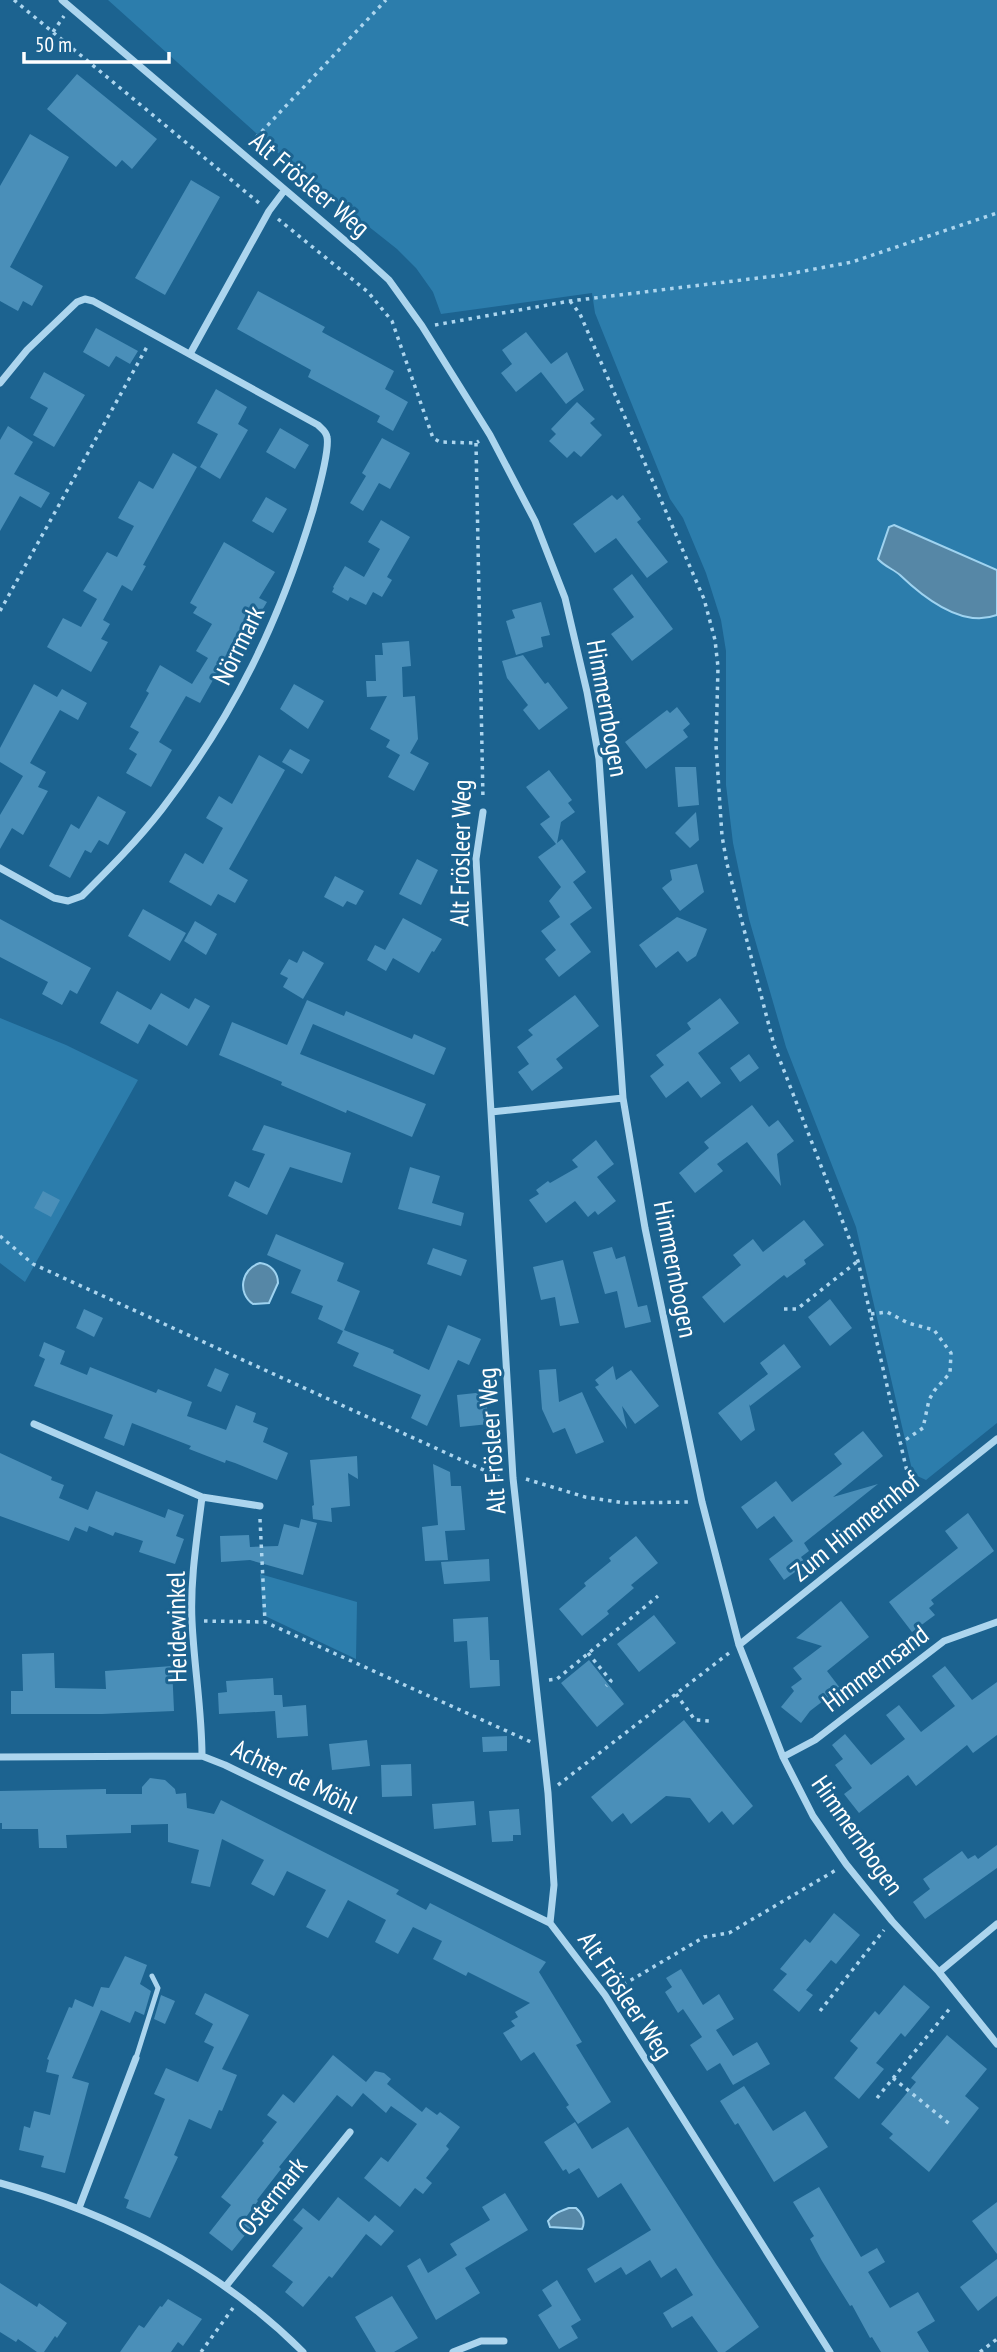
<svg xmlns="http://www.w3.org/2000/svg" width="997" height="2352" viewBox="0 0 997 2352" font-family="'PT Sans Narrow',sans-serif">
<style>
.green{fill:#2c7dac}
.water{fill:#5687a6;stroke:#9fd3f0;stroke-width:2}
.building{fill:#4a8fb9}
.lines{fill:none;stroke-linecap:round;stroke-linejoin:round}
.path{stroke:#acd5ee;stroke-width:3.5;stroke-dasharray:3.5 5;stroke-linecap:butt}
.lane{stroke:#acd5ee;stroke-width:5}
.street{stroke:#acd5ee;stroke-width:7}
.labels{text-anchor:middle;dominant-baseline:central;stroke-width:6;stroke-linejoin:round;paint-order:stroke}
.street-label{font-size:26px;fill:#fff;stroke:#1c6390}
</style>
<rect width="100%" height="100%" fill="#1c6390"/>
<path class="green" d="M108,0H997V1423L926,1480L913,1474L856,1227L786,1047L749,919L733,843L726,785V651L721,620L706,573L683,518L670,499L595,313L592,293L441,314L433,292L416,268L397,249L296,169Z
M0,1018L66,1045L138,1080L25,1282L0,1263Z
M260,1574L357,1602L356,1659L263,1615Z"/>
<path class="water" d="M894,525L997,570V615C963,628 924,598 900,575C893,569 884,566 878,559L889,527Z
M260,1263C270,1264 278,1272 278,1283L269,1303L253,1304C237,1293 241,1269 260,1263Z
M569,2208H576C582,2213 586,2221 582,2229L550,2227L548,2221C554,2213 561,2211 569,2208Z"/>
<path class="building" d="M77,74L157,139L132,169L122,160L116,167L47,109Z
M30,134L69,157L10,267L43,286L32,306L23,301L18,311L0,301V186Z
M191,180L220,197L165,295L135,278Z
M258,291L325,327L322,332L394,371L385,389L408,402L393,431L377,422L380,416L308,377L311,370L237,329Z
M96,328L138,351L130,364L116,356L109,367L83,352Z
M526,332L551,364L567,352L584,390L566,404L541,372L516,392L501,373L512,364L502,350Z
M44,372L85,395L54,447L33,435L48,408L30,398Z
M216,389L247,407L238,424L248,430L220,479L200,467L218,434L197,423Z
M577,402L595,419L590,423L602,435L581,457L574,451L567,458L549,441L556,434L551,429Z
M8,426L33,442L14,474L50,493L41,508L20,496L0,531V440Z
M280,428L309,445L295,469L266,452Z
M382,438L410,453L390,489L379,483L363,511L350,503L366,476L362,473Z
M173,453L197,467L143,565L146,566L132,591L122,585L103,620L110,624L101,639L108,642L91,672L47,647L63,618L81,627L97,599L83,591L107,552L117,557L134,526L118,518L139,481L153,489Z
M612,495L617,500L623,495L641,519L637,522L668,562L647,578L616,538L595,553L573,524Z
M266,497L287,509L273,533L252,521Z
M381,520L410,537L387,577L392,580L382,597L373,592L366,605L350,597L348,601L332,592L334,588L333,587L345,566L364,577L380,549L368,542Z
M224,542L275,572L259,598L267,602L255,622L248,618L200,703L186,696L159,742L172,750L151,787L126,773L137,754L129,749L139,732L130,727L149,693L146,691L160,665L192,684L208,658L196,651L212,624L193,613L197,607L190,603Z
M632,574L673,629L632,661L611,634L634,617L613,589Z
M541,602L550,635L541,637L543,647L516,655L506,621L515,618L512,610Z
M409,641L411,666L402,667L403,697L415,696L418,739L410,753L429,763L414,791L388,777L400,755L386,747L390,740L370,729L387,696L367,697L366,681H376L375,655H383L382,643Z
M523,655L545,684L548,682L568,708L539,730L523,710L528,705L507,678L502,661Z
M34,684L57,697L62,689L87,703L78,720L60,710L30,763L46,772L38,787L48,791L23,835L12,828L0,849V815L23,776L0,762V748Z
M294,684L324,701L308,729L280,709Z
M677,707L690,724L683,730L688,737L646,769L625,742L667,710L670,713Z
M290,749L310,760L302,774L282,762Z
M259,755L285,770L229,869L248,880L235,903L218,894L211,906L169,882L185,853L203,864L223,828L206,818L219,796L232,804Z
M675,767H696L699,805L678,807Z
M549,770L572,800L568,803L575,812L561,822L557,843L562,839L586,872L573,882L592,908L570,924L591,952L559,977L545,959L556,950L541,931L560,917L549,901L561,887L538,857L556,844L540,824L550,817L526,787Z
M98,796L126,812L108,845L99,840L91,853L85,850L70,878L49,866L71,824L79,829Z
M696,812L699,840L690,848L675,833Z
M417,859L438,870L421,905L399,894Z
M697,864L704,892L680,911L662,888L672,880L670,870Z
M335,876L364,891L356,905L347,901L343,907L324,897Z
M143,909L186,933L170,961L128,936Z
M677,917L707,929L696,956L687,962L678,951L656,968L639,945Z
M403,918L442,939L434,952L432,951L419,973L393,958L386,971L367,960L375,945L385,950Z
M0,919L91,968L77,994L70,990L62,1005L42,994L48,982L0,957Z
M195,921L217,934L206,955L184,941Z
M303,951L324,963L303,999L283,987L288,978L280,974L289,959L297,963Z
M117,991L151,1010L161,993L189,1009L195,998L210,1006L187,1046L149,1024L138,1044L100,1023Z
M575,995L599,1026L556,1059L563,1068L532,1091L518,1072L529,1064L517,1047L533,1035L528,1030Z
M720,998L739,1023L698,1053L721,1083L701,1098L688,1081L666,1098L650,1076L664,1065L656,1055L691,1029L687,1023Z
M307,1000L344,1016L346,1011L412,1039L414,1034L446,1048L434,1075L313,1024L300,1054L426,1104L412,1137L347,1110L346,1113L281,1085L282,1082L219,1055L232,1022L287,1045Z
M749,1054L759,1068L740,1082L730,1068Z
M752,1105L769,1127L778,1120L794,1141L777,1154L781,1186L747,1142L717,1164L723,1171L695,1193L679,1173L709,1148L704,1142Z
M264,1125L351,1153L342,1183L290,1167L267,1215L228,1196L235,1181L249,1188L265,1154L252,1150Z
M596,1140L614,1164L597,1177L616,1201L598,1215L595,1211L588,1217L575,1201L546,1223L529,1200L539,1194L536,1190L548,1181L550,1183L578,1167L572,1160Z
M410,1167L440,1176L432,1203L464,1213L461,1226L398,1209Z
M43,1191L60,1200L51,1217L34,1208Z
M804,1220L824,1245L804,1260L806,1264L787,1278L784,1275L724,1323L702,1297L741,1265L733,1255L753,1239L763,1252Z
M276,1234L344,1263L337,1281L360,1291L344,1330L394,1350L393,1353L429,1370L448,1325L481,1339L469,1365L458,1360L427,1426L411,1418L421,1395L353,1366L359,1353L337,1343L343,1331L318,1319L323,1306L291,1293L301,1270L267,1255Z
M612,1247L616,1259L625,1256L638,1307L647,1305L651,1322L625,1328L617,1291L605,1294L593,1252Z
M433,1248L467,1260L461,1276L427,1264Z
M563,1260L579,1323L560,1326L555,1297L541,1300L533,1267Z
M830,1299L852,1328L830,1346L808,1317Z
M84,1309L103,1318L94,1337L76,1328Z
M44,1342L65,1351L60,1364L87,1375L90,1367L156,1393L158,1389L192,1402L187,1416L218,1427L226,1430L236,1405L256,1413L253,1422L268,1428L263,1442L288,1453L277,1480L235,1463L226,1460L225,1463L189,1449L191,1446L132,1423L124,1446L104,1438L113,1415L34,1386L45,1359L39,1356Z
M784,1344L801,1367L750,1406L749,1404L755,1430L741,1441L718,1413L768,1374L760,1363Z
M613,1366L616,1380L631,1370L659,1406L635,1424L622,1406L627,1429L595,1387L599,1385L595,1380Z
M215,1368L229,1374L221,1392L207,1386Z
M556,1369L559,1402L582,1392L604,1442L576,1454L565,1428L553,1433L542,1409L539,1370Z
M485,1392L489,1424L460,1427L457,1395Z
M863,1431L883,1456L833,1497L878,1484L804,1543L809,1551L801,1557L806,1564L784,1580L769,1559L793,1541L774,1516L757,1529L741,1507L776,1481L792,1502L842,1464L834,1454Z
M0,1453L52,1477L51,1480L64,1485L59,1498L88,1510L96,1491L165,1518L168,1509L184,1515L176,1536L184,1539L175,1564L139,1552L143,1541L115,1532L113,1536L89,1526L87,1532L75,1527L69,1541L0,1516Z
M357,1456L358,1479L348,1473L350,1506L331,1508L332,1522L313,1519L312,1506L314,1505L310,1460Z
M433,1464L450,1472L451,1486H461L465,1530L445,1531L448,1560L425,1561L422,1527L438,1525Z
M968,1513L994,1551L931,1600L934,1604L929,1608L935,1615L912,1632L889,1602L958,1548L945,1531Z
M301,1519L317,1523L303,1575L250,1560L221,1562L220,1536L249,1535L250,1547L278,1546L284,1524L299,1528Z
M636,1536L658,1563L631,1585L634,1588L607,1611L609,1614L582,1636L559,1609L586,1586L584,1583L611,1561L609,1558Z
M489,1559L490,1581L444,1584L441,1562Z
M841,1601L869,1637L827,1671L840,1688L810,1711L801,1723L781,1707L794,1691L791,1687L802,1679L793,1668L822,1646L796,1638Z
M654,1615L676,1643L639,1672L617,1644Z
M488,1617L490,1660H499L500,1686L470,1688L467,1641L454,1642L453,1619Z
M54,1653L55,1688L106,1689L105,1671L172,1666L174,1711L102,1714H11V1691H23L22,1654Z
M589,1660L624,1704L597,1727L561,1683Z
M945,1666L972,1700L997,1682V1735L973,1753L967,1745L916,1786L908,1775L859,1813L844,1794L852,1788L835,1765L843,1759L832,1745L845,1734L871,1765L905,1739L886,1715L899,1705L921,1732L955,1706L932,1676Z
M273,1678L274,1695H282L283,1707L306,1705L308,1736L277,1738L275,1711L219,1714L218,1693L227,1692L226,1681Z
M684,1720L753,1806L733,1825L722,1811L709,1823L690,1798L666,1796L631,1824L623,1813L612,1822L591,1797Z
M507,1736V1751L483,1752L482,1737Z
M367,1740L370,1766L332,1770L329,1744Z
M411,1764L412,1796L382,1797L381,1765Z
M150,1778L165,1780L175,1789L176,1794L186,1793L187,1808L214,1814L221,1800L399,1890L396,1894L426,1910L430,1903L546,1962L539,1972L582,2042L576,2045L611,2102L578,2124L566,2107L569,2105L534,2052L521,2061L503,2033L515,2026L511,2021L518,2017L515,2012L530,2003L468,1972L466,1976L433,1959L442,1941L413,1927L398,1954L375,1942L386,1920L348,1900L328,1938L306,1927L326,1890L287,1871L274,1896L251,1884L264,1860L222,1839L210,1887L191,1883L199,1850L168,1842V1824L131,1825V1833L66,1835L67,1848H39L38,1829H2V1823H0V1791L106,1789V1794H142V1787Z
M474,1801L476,1825L434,1829L432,1804Z
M519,1809L521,1835H513V1841L492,1842L489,1811Z
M997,1845V1868L925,1919L913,1902L930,1889L923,1879L962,1851L968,1859L975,1855L978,1859Z
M834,1913L860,1935L836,1964L831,1960L806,1990L813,1995L799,2012L773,1990L787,1974L780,1969L805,1939L810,1943Z
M125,1956L147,1965L140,1984L151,1991L144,2015L135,2011L130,2023L101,2010L72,2078L89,2083L65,2173L41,2167L44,2156L19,2150L24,2126L30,2128L34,2111L50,2115L59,2075L46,2072L49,2060L47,2059L69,2007L72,2008L75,1999L93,2007L101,1987L109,1988Z
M681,1969L703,2005L719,1994L734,2019L716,2030L733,2056L757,2042L770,2064L733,2085L720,2063L707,2071L690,2045L702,2037L683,2009L678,2013L665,1992L672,1987L666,1978Z
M904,1985L930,2007L905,2037L901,2033L876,2063L884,2069L859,2099L834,2078L858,2048L850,2041L875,2011L879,2015Z
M205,1993L249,2015L222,2069L237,2075L222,2111L219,2110L211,2129L189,2119L174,2155L178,2157L150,2218L126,2208L129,2200L124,2198L165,2099L154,2094L166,2068L198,2082L214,2047L204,2042L213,2024L195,2014Z
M161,1995L175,2001L165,2024L154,2019Z
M947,2035L987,2069L965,2096L979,2108L929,2172L889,2138L893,2134L881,2124L916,2082L911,2078Z
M333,2055L366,2082L375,2071L384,2073L391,2079L387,2084L422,2112L426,2107L437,2115L440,2112L460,2127L446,2146L449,2149L426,2178L432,2183L423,2194L415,2188L400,2207L364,2178L381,2157L388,2162L417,2124L391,2106L386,2113L363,2093L352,2107L337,2095L279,2167L281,2169L257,2200L258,2201L246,2217L254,2224L232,2251L209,2233L231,2205L221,2197L264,2143L262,2141L277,2122L267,2115L283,2094L294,2103Z
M744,2086L773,2131L805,2111L828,2147L774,2182L738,2123L735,2125L720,2101Z
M575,2122L592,2149L628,2127L716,2264L759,2327L725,2352H718L692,2316L672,2328L663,2313L693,2295L676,2268L661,2278L650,2260L626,2275L621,2267L595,2283L587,2269L651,2230L621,2183L598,2198L579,2168L569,2174L566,2169L563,2171L544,2142Z
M819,2187L861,2257L877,2248L885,2262L868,2272L890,2308L918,2292L935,2321L917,2332L929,2352H881L872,2337L870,2338L852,2305L850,2306L822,2261L810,2239L814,2236L793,2202Z
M505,2193L528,2230L465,2268L480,2293L436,2320L407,2266L420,2258L428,2273L457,2255L450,2244L490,2220L482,2207Z
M338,2197L369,2222L375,2215L394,2231L381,2246L366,2234L332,2278L329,2276L303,2307L285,2292L293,2282L272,2266L303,2228L293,2220L303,2208L319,2221Z
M997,2202V2254L972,2221Z
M997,2259V2296L978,2311L960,2287Z
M557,2280L581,2320L571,2326L578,2338L559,2349L538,2315L552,2306L542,2290Z
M0,2283L37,2307L39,2303L67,2323L57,2338L55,2336L44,2352H37L18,2339L16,2342L0,2332Z
M392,2296L418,2338L394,2352H376L355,2317Z
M168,2299L202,2319L183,2346L178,2342L171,2352H120L139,2325L144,2328L160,2306L162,2307Z"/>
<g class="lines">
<path class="path" d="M14,0L259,203
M53,32L64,16
M250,144L386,0
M278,219L368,292L392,321L433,438L440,442L476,443L479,441
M570,301L580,314L704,599L715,640L718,667L716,745L722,836L727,864L774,1045L858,1261L912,1493
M435,325L570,301L783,275L852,262L997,213
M476,443L483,800
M0,611L148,345
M0,1236L33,1264L501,1478
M784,1309H797L858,1261
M871,1314L887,1312L908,1323L934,1330L951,1353L950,1373L934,1391L929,1400L923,1428L901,1443
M526,1479L585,1497L625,1503L690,1502
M260,1519L265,1622
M204,1621L265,1622L531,1742
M588,1653L611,1681L606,1686
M549,1680L557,1679L658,1596
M676,1694L695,1720L710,1721
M558,1785L729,1653
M616,1989L704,1937L729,1933L836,1870
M820,2011L884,1930
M893,2078L952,2126
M877,2098L951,2007
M201,2352L233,2308
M980,2352L997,2339"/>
<path class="lane" d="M136,2058L158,1988L152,1976"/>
<path class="street" d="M62,0L357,251L389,280L422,326L490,435L535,521L565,598L587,692L599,759L623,1098L645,1228L702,1502L739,1645L783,1757L813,1816L846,1864L892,1921L939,1972L997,2044
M190,354L269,211L284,191
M0,383L27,350L77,302L85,299L93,301L318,425C322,429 326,431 327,437C330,451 317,495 313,510C279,623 234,715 162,809C138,840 110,868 82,896L68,901L54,898L0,868
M483,812L476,859L491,1112L513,1478L548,1793L554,1885L550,1923
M491,1112L623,1098
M34,1424L202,1497L260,1506
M739,1645L997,1439
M202,1756C202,1711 194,1666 192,1621C190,1580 197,1538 202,1497
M0,1757L202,1756L225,1765L550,1923L605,1995L830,2352
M783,1757L815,1740L944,1641L997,1622
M939,1972L997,1924
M0,2183C113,2214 220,2269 303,2352
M79,2208L136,2058
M226,2286L350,2132
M453,2352L481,2341H504"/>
</g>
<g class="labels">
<g class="street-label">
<text transform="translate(310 184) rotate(40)">Alt Frösleer Weg</text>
<text transform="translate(238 645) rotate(-64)">Nörrmark</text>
<text transform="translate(608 708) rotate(80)">Himmernbogen</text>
<text transform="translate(460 853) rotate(-89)">Alt Frösleer Weg</text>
<text transform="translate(676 1269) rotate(79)">Himmernbogen</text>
<text transform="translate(491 1441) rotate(-94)">Alt Frösleer Weg</text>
<text transform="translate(855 1526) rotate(-39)">Zum Himmernhof</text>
<text transform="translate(176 1627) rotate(-91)">Heidewinkel</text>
<text transform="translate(875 1668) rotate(-37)">Himmernsand</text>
<text transform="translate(295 1776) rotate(26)">Achter de Möhl</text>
<text transform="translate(858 1835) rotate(55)">Himmernbogen</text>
<text transform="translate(626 1995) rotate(56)">Alt Frösleer Weg</text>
<text transform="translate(272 2196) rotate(-51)">Ostermark</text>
</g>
</g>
<path d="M24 52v10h145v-10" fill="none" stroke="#ffffff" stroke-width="3.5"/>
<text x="35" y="52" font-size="21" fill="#ffffff" stroke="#1c6390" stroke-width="5" paint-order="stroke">50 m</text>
</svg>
